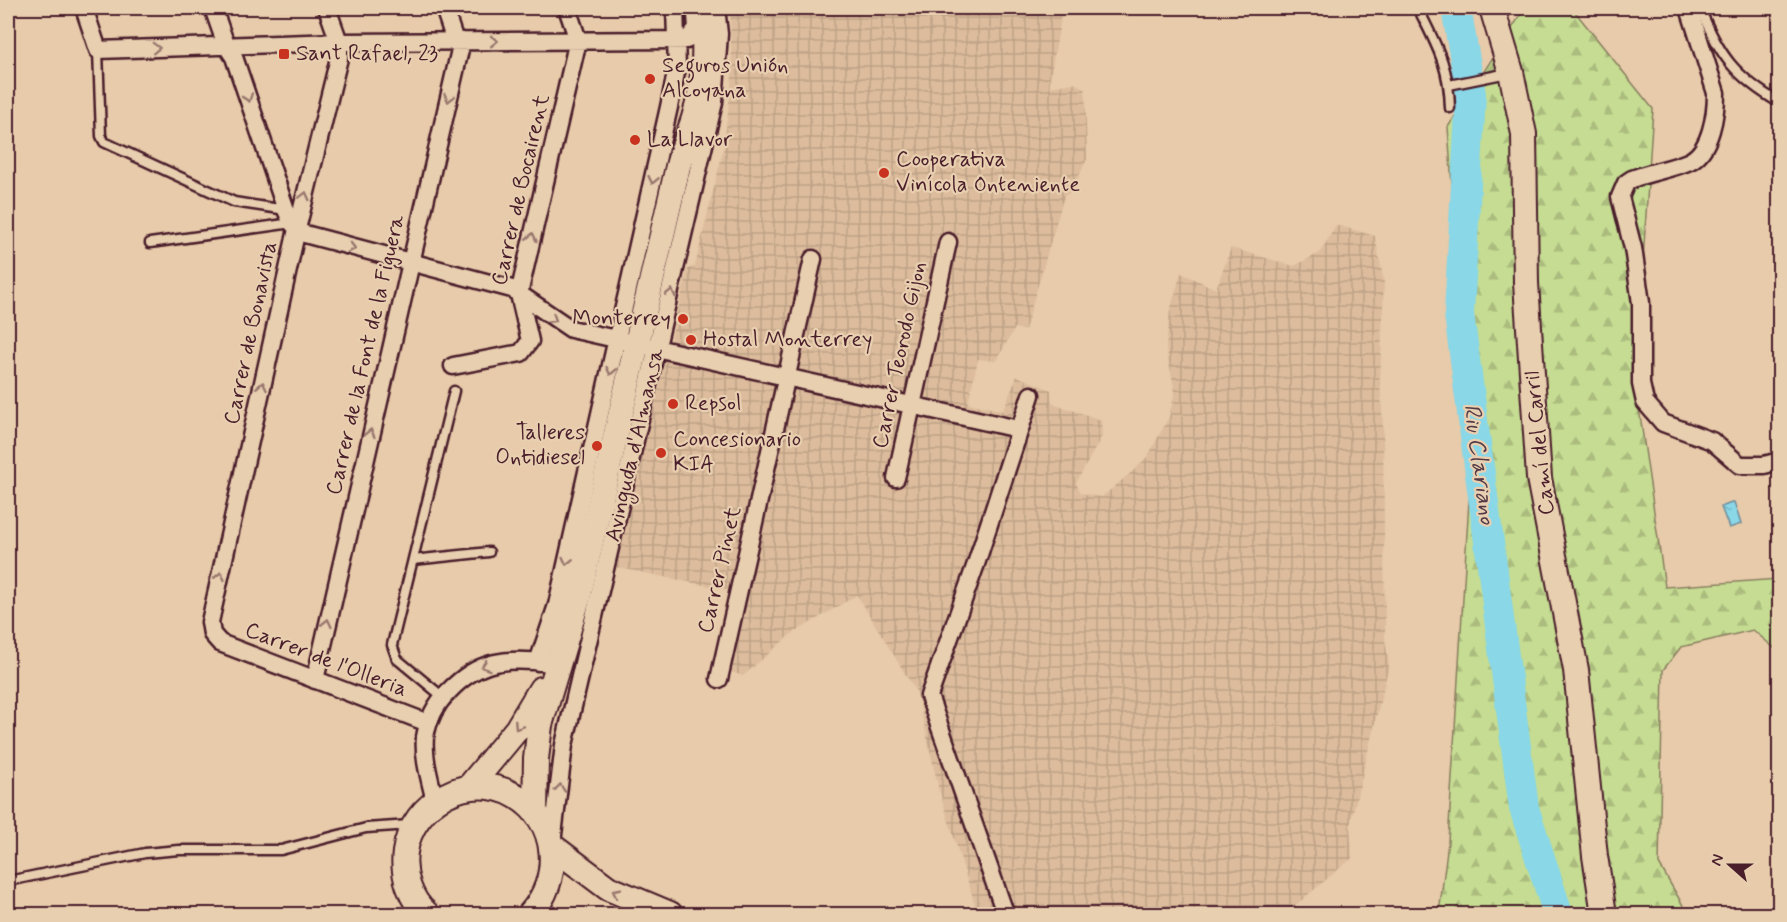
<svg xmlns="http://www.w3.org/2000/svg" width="1787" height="922" viewBox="0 0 1787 922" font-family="Mynerve,sans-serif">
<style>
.industrial{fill:url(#industrial-grid)}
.forest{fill:url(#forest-firs);stroke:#887e5e;stroke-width:1.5}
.water{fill:url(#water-ripples);stroke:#708d9c;stroke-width:1.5}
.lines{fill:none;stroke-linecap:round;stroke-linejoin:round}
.river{stroke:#89d7e7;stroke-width:30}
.lane-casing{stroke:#4a1f2b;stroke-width:13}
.street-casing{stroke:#4a1f2b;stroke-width:21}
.secondary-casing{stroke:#4a1f2b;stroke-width:28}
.lane{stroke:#e8cfb0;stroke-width:8}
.street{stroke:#e8cfb0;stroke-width:16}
.secondary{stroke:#e8cfb0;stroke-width:24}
.oneway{stroke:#99776e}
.poi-dot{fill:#c8321e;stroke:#e8cfb0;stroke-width:2}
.labels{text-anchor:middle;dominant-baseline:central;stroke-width:4.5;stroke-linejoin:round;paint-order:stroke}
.poi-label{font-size:22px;fill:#4a1f2b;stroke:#e8cfb0;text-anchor:start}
.street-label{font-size:22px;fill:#4a1f2b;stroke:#e8cfb0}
.water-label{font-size:24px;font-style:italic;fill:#533b47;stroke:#e8cfb0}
</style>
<defs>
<pattern id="industrial-grid" width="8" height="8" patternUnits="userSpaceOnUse" patternTransform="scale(1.5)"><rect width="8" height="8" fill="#dcbc9c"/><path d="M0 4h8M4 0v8" fill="none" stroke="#bea187"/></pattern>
<pattern id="forest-firs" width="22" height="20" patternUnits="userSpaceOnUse" patternTransform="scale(1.5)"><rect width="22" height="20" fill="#c5dc92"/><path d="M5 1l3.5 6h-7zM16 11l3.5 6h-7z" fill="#abbc7e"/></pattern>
<pattern id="water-ripples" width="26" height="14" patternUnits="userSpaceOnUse" patternTransform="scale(1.5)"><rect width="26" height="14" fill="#89d7e7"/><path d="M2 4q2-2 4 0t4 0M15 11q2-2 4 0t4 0" fill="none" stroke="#78b8c6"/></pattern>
</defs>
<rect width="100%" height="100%" fill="#e7cbaa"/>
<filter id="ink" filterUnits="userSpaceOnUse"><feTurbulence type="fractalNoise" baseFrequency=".0167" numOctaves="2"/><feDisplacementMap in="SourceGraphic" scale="12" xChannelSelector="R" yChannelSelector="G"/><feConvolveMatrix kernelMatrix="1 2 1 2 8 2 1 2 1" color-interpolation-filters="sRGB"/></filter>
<g filter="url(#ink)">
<path class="industrial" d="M730,8H1060L1061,18L1050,78V87L1074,83L1085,89L1087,159L1072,191L1064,196L1025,330L1015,328L996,361L978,359L968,403L1003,411L1017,376L1051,390L1052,403L1101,420L1102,436L1076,483L1081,493L1102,497L1133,471L1148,456L1169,417L1175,392L1166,348L1170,311L1181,273L1216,289L1231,248L1294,266L1320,253L1336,225L1375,236L1384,283L1380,380L1383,426L1385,640L1389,665L1350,825L1352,858L1285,914H978L939,790L917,693L857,595L790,635L743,676L714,666L733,591L615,567L688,269L695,266L724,147L732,77Z"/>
<path class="forest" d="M1525,8H1572L1653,109L1635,381L1665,587L1779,579V652L1753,630L1681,647L1663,670L1659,864L1688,914H1439L1448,842L1471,468L1448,127Z"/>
<path class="water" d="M1734,502L1741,524L1729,528L1721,507Z"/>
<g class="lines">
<path class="river" d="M1456,8L1471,94L1459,314L1524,808L1558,914"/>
<g class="lane-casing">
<path id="lane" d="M1418,8C1436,45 1449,65 1450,108
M1700,8C1719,55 1735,77 1780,103
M98,50L101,136L104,142L234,202L286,210
M1449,85L1508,73
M150,243L292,223
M413,560L489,552
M443,697L397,659L392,645L454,391
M8,881L145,853L179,850H281L366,828L410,825"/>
</g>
<g class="street-casing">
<path id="street" d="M84,8L98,50L339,42L687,40L697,28L696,15
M213,8L226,45L234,57L286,210L292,223L301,233L512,289L571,329L1018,429
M327,8L339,42V58L297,229L210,622L212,634L220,643L428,723
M444,8L455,41
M1689,8L1716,93C1716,114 1711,150 1690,161C1672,169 1650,172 1632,179L1626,183L1620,197L1633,248L1641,303V384L1645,402L1663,423L1712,441L1740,465H1764L1780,461
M453,366L521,353L530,341L519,294L578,40L567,8
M896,478L948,242
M538,662L557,605L669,107L677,68L675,8
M719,679L813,259
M315,680L462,41
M435,801C430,780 423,758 425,737C428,720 436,704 448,692C478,660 507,657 549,663
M552,843L564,745L714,102L719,34L716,8
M1004,910L929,696L977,561L1031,395"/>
</g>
<g class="secondary-casing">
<path id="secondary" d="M1492,8L1511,72L1524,134L1526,283L1539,478L1576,670L1595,856L1604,914
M469,787L517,729L541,689
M535,812L536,759L540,725L578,598L678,166C682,150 689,134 694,118C705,83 707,43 701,8
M552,846L608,888L670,914
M427,914C410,900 402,874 405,852C412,801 470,770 516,796C560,822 562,880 530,914"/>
</g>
<use href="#lane" class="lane"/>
<use href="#street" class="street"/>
<use href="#secondary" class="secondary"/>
</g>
<defs><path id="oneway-chevron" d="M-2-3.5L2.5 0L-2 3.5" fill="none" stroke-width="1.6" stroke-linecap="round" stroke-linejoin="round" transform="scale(1.5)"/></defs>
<g class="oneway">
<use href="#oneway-chevron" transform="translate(494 41) rotate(-1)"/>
<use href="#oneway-chevron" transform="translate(156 48) rotate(-2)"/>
<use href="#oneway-chevron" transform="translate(248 98) rotate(71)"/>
<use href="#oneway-chevron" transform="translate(449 98) rotate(103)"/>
<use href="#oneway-chevron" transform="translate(653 180) rotate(102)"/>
<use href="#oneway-chevron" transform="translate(305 196) rotate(-76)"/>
<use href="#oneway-chevron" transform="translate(532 237) rotate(-77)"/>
<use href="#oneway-chevron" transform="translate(352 248) rotate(14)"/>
<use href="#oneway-chevron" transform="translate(671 293) rotate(-77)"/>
<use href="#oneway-chevron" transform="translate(553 319) rotate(33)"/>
<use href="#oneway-chevron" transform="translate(611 371) rotate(103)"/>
<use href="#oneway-chevron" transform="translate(262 386) rotate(-78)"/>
<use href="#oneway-chevron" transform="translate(370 433) rotate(-77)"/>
<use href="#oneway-chevron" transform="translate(567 561) rotate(103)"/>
<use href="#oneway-chevron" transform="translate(220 576) rotate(-78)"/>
<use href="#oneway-chevron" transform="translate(327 623) rotate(-77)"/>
<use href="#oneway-chevron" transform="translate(485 666) rotate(162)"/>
<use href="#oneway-chevron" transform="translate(518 726) rotate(123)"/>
<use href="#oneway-chevron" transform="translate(560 788) rotate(-84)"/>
<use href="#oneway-chevron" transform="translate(616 892) rotate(-153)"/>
</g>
</g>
<g class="poi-dot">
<rect x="278" y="48" width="12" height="12" rx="3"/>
<circle cx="650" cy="79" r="6"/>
<circle cx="635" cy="140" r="6"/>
<circle cx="884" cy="173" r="6"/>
<circle cx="683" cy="319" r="6"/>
<circle cx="691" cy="340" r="6"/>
<circle cx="673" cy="404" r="6"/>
<circle cx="597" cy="446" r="6"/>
<circle cx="661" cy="453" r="6"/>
</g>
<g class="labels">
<g class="poi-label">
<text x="296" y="54">Sant Rafael, 23</text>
<text x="662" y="66">Seguros Unión<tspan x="662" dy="25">Alcoyana</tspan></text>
<text x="647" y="140">La Llavor</text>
<text x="896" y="160">Cooperativa<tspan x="896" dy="25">Vinícola Onteniente</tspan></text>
<text x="671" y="319" text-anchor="end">Monterrey</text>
<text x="703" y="340">Hostal Monterrey</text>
<text x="685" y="404">Repsol</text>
<text x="585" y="433" text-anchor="end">Talleres<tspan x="585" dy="25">Ontidiesel</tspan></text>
<text x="673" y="440">Concesionario<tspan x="673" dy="25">KIA</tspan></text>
</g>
<g class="street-label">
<text transform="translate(521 190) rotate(-77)">Carrer de Bocairent</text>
<text transform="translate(251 333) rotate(-78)">Carrer de Bonavista</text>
<text transform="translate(366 355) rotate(-77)">Carrer de la Font de la Figuera</text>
<text transform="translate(900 355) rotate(-78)">Carrer Teorodo Gijon</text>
<text transform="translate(1540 443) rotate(-96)">Camí del Carril</text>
<text transform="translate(635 445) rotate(-77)">Avinguda d'Almansa</text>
<text transform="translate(720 570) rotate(-77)">Carrer Pinet</text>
<text transform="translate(326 660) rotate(21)">Carrer de l'Olleria</text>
</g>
<g class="water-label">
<text transform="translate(1479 464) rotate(82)">Riu Clariano</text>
</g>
</g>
<rect width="1787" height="922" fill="none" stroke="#e8cfb0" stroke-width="30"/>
<rect x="15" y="15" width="1757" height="892" fill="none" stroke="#4a1f2b" stroke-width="2" filter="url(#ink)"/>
<g transform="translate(1730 865) rotate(291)" stroke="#e8cfb0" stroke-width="4.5" paint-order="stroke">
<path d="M0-4.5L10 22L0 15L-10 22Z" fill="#4a1f2b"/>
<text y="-9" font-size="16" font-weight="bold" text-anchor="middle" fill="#4a1f2b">N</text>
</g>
</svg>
